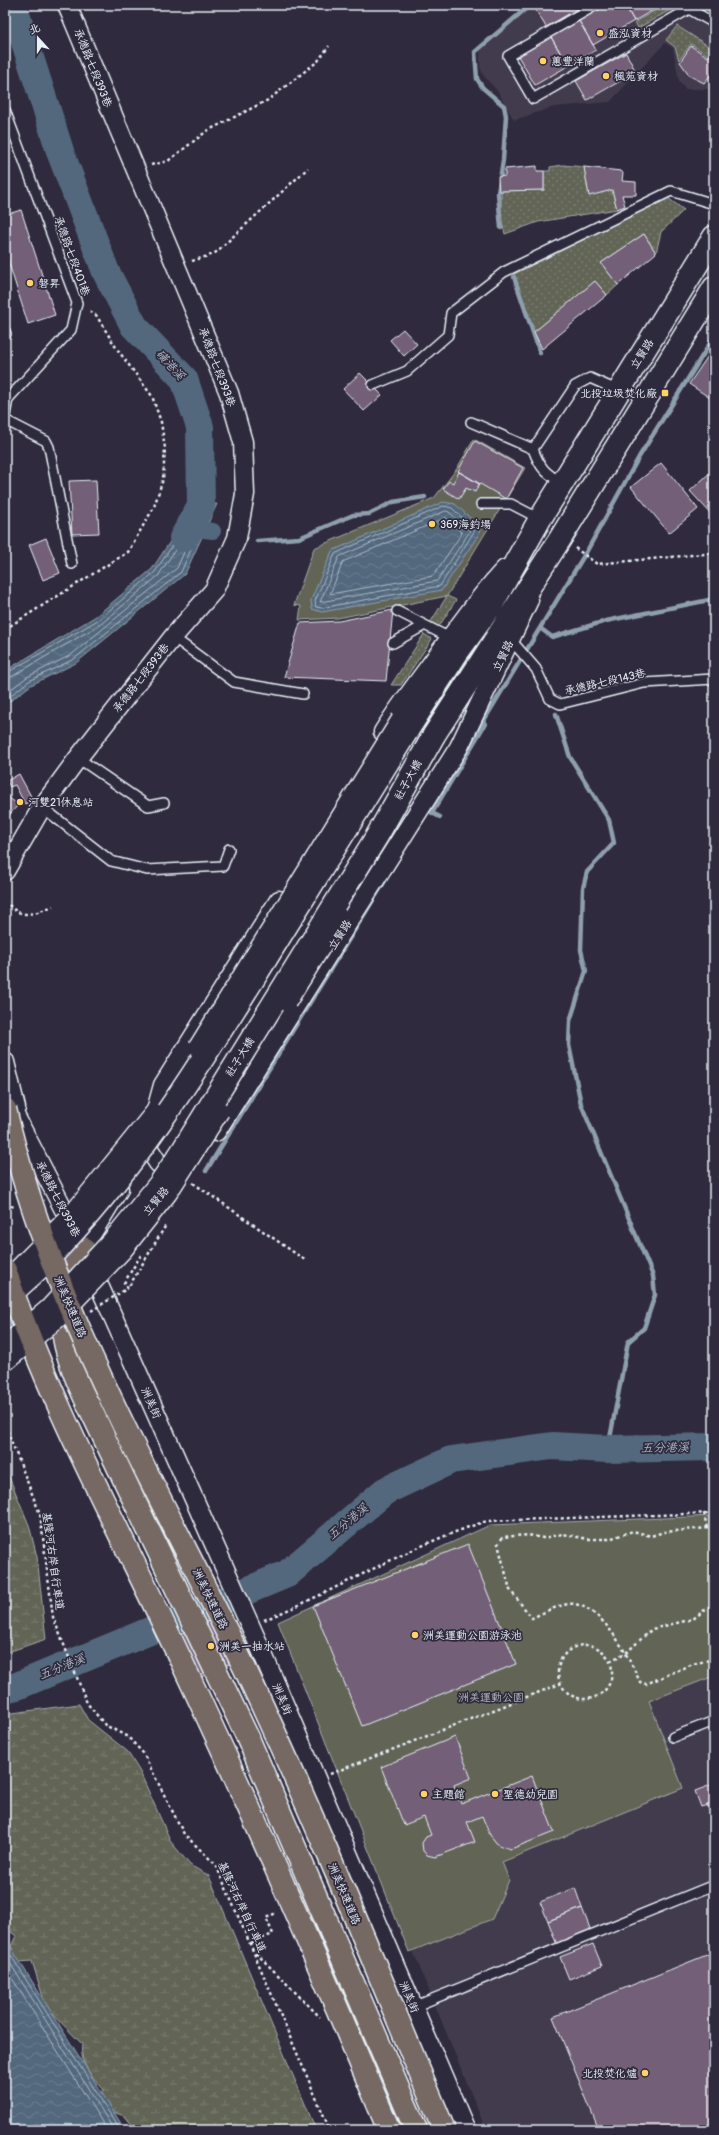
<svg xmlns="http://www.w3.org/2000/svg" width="719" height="2135" viewBox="0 0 719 2135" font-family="Pangolin,'LXGW WenKai TC',sans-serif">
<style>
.built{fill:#433a4e}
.grass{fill:url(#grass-dots);stroke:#a5aba8}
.wetland{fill:url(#wetland-marsh);stroke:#a5aba8}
.park{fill:#626557;stroke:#a5aba8}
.water{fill:url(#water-waves);stroke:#8e9fae}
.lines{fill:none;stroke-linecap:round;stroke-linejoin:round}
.shore{stroke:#acbac7;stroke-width:1}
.stream{stroke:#8e9fae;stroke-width:4.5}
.canal{stroke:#52687d;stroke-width:16}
.river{stroke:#52687d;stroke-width:28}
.building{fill:#735f77;stroke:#e8f1f8}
.lane-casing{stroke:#e8f1f8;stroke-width:12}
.street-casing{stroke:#e8f1f8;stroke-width:21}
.secondary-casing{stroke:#e8f1f8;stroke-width:25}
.highway-casing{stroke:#e8f1f8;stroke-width:25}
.path{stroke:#e8f1f8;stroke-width:2.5;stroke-dasharray:3 3;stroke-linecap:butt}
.lane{stroke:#2f2a3d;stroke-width:9}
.street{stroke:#2f2a3d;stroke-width:18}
.secondary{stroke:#2f2a3d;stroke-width:22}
.highway{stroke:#766964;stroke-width:22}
.street-bridge-casing{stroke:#e8f1f8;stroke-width:21;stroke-linecap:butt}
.secondary-bridge-casing{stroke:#e8f1f8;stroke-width:25;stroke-linecap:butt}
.highway-bridge-casing{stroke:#e8f1f8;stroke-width:25;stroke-linecap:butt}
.path-bridge{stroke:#e8f1f8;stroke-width:2.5;stroke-dasharray:3 3;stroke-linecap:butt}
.street-bridge{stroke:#2f2a3d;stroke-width:18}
.secondary-bridge{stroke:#2f2a3d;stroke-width:22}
.highway-bridge{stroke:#766964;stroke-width:22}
.poi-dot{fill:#ffd166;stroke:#2f2a3d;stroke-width:1.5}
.labels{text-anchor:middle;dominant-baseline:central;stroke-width:3.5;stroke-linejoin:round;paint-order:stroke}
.poi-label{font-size:11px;fill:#e8f1f8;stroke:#2f2a3d;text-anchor:start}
.street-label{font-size:11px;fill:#e8f1f8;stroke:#2f2a3d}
.park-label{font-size:11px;fill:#b2b9b8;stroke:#2f2a3d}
.water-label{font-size:12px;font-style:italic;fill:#acbac7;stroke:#2f2a3d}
</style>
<defs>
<pattern id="grass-dots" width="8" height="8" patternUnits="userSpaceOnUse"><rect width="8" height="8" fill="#626557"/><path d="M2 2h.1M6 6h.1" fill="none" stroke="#787c70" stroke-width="1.8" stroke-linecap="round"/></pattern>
<pattern id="wetland-marsh" width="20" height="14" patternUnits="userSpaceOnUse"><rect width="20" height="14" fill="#626557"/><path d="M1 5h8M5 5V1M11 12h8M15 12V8" fill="none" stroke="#787c70"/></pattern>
<pattern id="water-waves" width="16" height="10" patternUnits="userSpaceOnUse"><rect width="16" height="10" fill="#52687d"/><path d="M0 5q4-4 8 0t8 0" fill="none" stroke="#6b7e90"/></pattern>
</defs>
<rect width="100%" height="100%" fill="#2f2a3d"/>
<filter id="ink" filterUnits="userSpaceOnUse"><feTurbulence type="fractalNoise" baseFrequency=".025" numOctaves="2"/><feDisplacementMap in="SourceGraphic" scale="8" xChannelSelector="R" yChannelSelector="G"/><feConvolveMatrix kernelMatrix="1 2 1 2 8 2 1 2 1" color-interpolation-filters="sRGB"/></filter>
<g filter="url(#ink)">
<path class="built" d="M535,5H714V85L709,89H685L679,81L673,48L665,43L610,102L554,107L514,120L498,92L483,75L480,67V50L519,15Z
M714,1521V2130H486L281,1628L491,1529Z"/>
<path class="grass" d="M653,5H679L638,28L635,22L656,10Z
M677,26L713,49L708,55L691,44L679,60L675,47L666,40Z
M563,165L584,167L589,195L612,190L617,209L538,222L505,234L501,218V191L544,190V171H550V167Z
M668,198L684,210L661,232L656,253L644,234L601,263L618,285L607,295L595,281L534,332L514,274Z
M447,596L456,600L438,628L430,623Z
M424,634L432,639L401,685H391Z"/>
<path class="wetland" d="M5,1467L29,1525L37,1557L46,1639L5,1653Z
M79,1704L88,1720L127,1751L140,1772L171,1842L190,1865L209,1876L316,2130H135L124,2116L103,2108L98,2099L104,2090C92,2076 79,2064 82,2044L46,2007L32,1961L18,1962L11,1946L16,1936L5,1927V1714Z"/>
<path class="park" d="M474,439L525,468L447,596L338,618L299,620L301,606L294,605L314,548L434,498L456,470Z
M714,1516V1676L649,1701L683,1788L502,1862L509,1880L492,1919L409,1952L278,1622L490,1525Z"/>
<path class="water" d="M443,502L455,504L480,527L479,534L442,590L322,612L312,609L311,600L332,551Z
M217,504L185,574L76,663L31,685L5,705V671L96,616L152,569L194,505Z
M5,1938L125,2130H5Z"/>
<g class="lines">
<path class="shore" d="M444,506L452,508L475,530L440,586L321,608L316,607L315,601L335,554Z
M446,511L449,512L470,531L437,581L320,602L339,557Z
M446,518L462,533L433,576L330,594L343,562Z
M5,674L98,620L155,572L196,509H209L181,572L74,659L29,681L5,700
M5,679L11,677L101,624L158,576L196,518H199L177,568L71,655L27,677L5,694
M5,1946L120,2130
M5,1955L114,2130
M5,1967L107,2130"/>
<path class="stream" d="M501,228L498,193L503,160L506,116L504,106L483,88L477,79L475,52L530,5
M514,277L540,353
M257,541L299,538L353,515L369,514L393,502L425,497
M540,628L552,637L606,621L714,599
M556,714L570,757L609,820L614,843L587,872L583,888L581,950L586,971L570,1021L569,1045L581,1104L653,1276L655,1295L644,1328L628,1342L608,1449
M472,740L588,549L639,457L714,337
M440,817L432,813L485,724
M206,1171L388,876"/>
<path class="canal" d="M188,528L213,531"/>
<path class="river" d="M13,5L61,154L106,272L134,326L184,379L200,427L201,506L183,538
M5,1689L17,1686L287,1574L385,1491L451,1460L552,1446L608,1449L714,1447"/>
</g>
<path class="building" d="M538,5H580L581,7L546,27L534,7Z
M605,5H625L634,21L593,45L579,21Z
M625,5H653L655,9L634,21Z
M579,21L596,50L568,66L551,37Z
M551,37L568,66L535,85L518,56Z
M691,46L708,57L714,50V71L704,83L690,76L680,62Z
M626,53L636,72L587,100L576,81Z
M537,166V171H544V190L499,191L498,177L505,176V169Z
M584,167L621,171L623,173L622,181L636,182V195H622L625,206L617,209L612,190L589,196Z
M21,210L55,315L28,324L5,251V215Z
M644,234L656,253L618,285L601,263Z
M595,281L607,295L542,349L534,332Z
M403,329L417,344L404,356L390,340Z
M710,353L714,356V392L710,398L689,384Z
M360,373L382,395L364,411L343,389Z
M475,441L523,468L506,499L458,471Z
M661,463L698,509L669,533L631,487Z
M714,469V517L690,491Z
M459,472L479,484L475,492L466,488L459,499L443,489L449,481L453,483Z
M96,480L99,533L72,534L69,481Z
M46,538L60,573L43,580L29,545Z
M393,610L386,681L284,677L300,623L339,621Z
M19,774L33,800L25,804L15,785L10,787L7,781Z
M6,795L18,805L5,820V796Z
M468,1544L516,1664L362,1726L313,1606Z
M225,1613L246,1656L197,1679L176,1636Z
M455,1737L471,1778L454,1785L461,1804L532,1776L554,1832L511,1849L498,1845L490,1835L482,1816L467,1822L475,1842L435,1857L427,1855L423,1851L422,1843L426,1837L431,1835L424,1817L404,1825L381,1767Z
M714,1784V1803L701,1807L695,1791Z
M714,1803V1823L707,1805Z
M575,1888L582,1908L548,1921L540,1902Z
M582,1908L591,1931L557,1945L548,1921Z
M593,1944L602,1966L569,1979L560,1957Z
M714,1952V2130H599L553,2017Z"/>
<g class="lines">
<g class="lane-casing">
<path id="lane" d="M596,5L508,56L533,99L689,9L714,23
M5,110L77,303L71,330L8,399L5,416
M5,331L6,334
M373,385L407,371L448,335L451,313L504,272L671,191L714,204
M5,420L46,441L49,447L72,564
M471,422L533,449
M562,483C545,473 540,468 533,449L575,386L590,378L619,391
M481,504H511L540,519
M397,611L450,638
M173,637L234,682L303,694
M511,640L536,669L550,699L560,704L644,683L714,679
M393,643L423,626
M78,758L148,806L164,803
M42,807L111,861L147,870L223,866L229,849
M673,1737L714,1721
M413,2007L714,1885"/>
</g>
<g class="street-casing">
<path id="street" d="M383,732C402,702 424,674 445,645C464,619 483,592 505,569
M5,871L42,807L78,758L173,637L214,590L237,538L245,494L243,442L229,393L67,5
M5,1062L16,1108
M5,1096L75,1231
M151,1128L163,1085L279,900
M216,1132L459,747L529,600
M146,1144L158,1163L179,1173
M83,1248L119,1189
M90,1265L262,1652L466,2130"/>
</g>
<g class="secondary-casing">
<path id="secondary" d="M412,723L457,653L491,606L540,519L714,237
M434,735L560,539L714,288"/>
</g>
<g class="highway-casing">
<path id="highway" d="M83,1248C49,1307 61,1347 88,1404"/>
</g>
<path class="path" d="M151,165L168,161L207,131L268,100L318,61L329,46
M192,261L214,254L308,168
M575,548L597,564L714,553
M5,629L128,552L154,507L163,479L165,448L161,422L152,396L117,349L96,315L88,310
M5,900C20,921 33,914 53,906
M193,1183L305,1260
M5,1204L14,1207
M141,1255L124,1283L128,1288L166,1225
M5,1425L40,1514L53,1617L87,1703L105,1725L128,1737L143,1753L184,1834L216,1865L330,2130
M704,1513L707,1528
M714,1530L707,1528L664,1532L651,1536L633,1531L609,1539H588L563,1534L543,1538L528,1535L503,1537L498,1544L510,1590L532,1618C543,1613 563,1602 575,1604C606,1611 628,1656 640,1682L646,1684L693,1664L714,1659
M264,1620C339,1590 409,1545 487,1521L714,1513
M558 1672a27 27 0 1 1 54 0a27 27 0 1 1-54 0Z
M610,1661L627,1652L652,1629L693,1619L714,1603
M330,1774L560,1684
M251,1943L273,1934L266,1918L276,1913
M256,1953L320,2017"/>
<use href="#lane" class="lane"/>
<use href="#street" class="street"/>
<use href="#secondary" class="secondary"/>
<use href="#highway" class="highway"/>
<g class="street-bridge-casing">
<path id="street-bridge" d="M287,1002L326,939L338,916
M198,1047L401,719
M5,1282L74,1212L154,1113
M5,1362L58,1318L123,1250L168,1193L220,1111"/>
</g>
<g class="secondary-bridge-casing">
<path id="secondary-bridge" d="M5,1299C19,1286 34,1274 47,1260C134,1172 199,1066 264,962C313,882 363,803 412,723
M5,1348L50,1310L113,1242L159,1185L181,1153L377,836L434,735"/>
</g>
<g class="highway-bridge-casing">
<path id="highway-bridge" d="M5,1109C51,1310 159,1489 247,1673C318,1823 380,1978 444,2130
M5,1270C52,1410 124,1538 186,1671C257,1822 324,1976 389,2130
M88,1404L248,1738L416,2130"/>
</g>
<path class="path-bridge" d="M91,1311L128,1288"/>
<use href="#street-bridge" class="street-bridge"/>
<use href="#secondary-bridge" class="secondary-bridge"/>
<use href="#highway-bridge" class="highway-bridge"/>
</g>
</g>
<g class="poi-dot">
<circle cx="600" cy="33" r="4"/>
<circle cx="543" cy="61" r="4"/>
<circle cx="606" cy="76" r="4"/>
<circle cx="30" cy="283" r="4"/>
<rect x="661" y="389" width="8" height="8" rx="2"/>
<circle cx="432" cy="524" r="4"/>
<circle cx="20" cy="802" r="4"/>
<circle cx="415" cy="1635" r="4"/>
<circle cx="211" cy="1646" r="4"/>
<circle cx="424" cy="1794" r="4"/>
<circle cx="495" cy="1794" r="4"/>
<circle cx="645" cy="2073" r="4"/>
</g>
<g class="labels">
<g class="poi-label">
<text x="608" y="33">盛泓資材</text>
<text x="551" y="61">蕙豐洋蘭</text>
<text x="614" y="76">楓苑資材</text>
<text x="38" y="283">磐昇</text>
<text x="657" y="393" text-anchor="end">北投垃圾焚化廠</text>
<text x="440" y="524">369海釣場</text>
<text x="28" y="802">河雙21休息站</text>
<text x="423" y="1635">洲美運動公園游泳池</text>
<text x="219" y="1646">洲美一抽水站</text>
<text x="432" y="1794">主題館</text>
<text x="503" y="1794">聖德幼兒園</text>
<text x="637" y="2073" text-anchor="end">北投焚化爐</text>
</g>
<g class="street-label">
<text transform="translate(93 68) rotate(68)">承德路七段393巷</text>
<text transform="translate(72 256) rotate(70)">承德路七段401巷</text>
<text transform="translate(642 354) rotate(-58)">立賢路</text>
<text transform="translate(217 367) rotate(69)">承德路七段393巷</text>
<text transform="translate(503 656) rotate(-64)">立賢路</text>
<text transform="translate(141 678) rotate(-52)">承德路七段393巷</text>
<text transform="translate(605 682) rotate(-13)">承德路七段143巷</text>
<text transform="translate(408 780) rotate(-61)">社子大橋</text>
<text transform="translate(340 935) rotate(-58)">立賢路</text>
<text transform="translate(240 1057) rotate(-58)">社子大橋</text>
<text transform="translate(58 1199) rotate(63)">承德路七段393巷</text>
<text transform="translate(156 1201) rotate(-50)">立賢路</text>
<text transform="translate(70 1307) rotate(67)">洲美快速道路</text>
<text transform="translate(151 1403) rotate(66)">洲美街</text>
<text transform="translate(53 1561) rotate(82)">基隆河右岸自行車道</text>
<text transform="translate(210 1599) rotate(64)">洲美快速道路</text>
<text transform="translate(282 1699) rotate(67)">洲美街</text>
<text transform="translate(344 1894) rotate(67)">洲美快速道路</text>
<text transform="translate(242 1907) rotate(65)">基隆河右岸自行車道</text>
<text transform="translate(409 1997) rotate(67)">洲美街</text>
</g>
<g class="park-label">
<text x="491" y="1697">洲美運動公園</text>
</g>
<g class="water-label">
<text transform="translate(170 365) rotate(48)">磺港溪</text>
<text transform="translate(665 1448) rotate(-1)">五分港溪</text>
<text transform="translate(348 1522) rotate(-40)">五分港溪</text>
<text transform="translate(62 1667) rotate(-22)">五分港溪</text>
</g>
</g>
<rect width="719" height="2135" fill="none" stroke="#2f2a3d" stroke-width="20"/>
<rect x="10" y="10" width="699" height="2115" fill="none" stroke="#e8f1f8" stroke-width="1.5" filter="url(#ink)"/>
<g transform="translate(38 38) rotate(339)" stroke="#2f2a3d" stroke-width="3" paint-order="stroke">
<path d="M0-3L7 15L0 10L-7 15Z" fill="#e8f1f8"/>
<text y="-6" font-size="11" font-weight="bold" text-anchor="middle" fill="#e8f1f8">北</text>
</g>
</svg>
